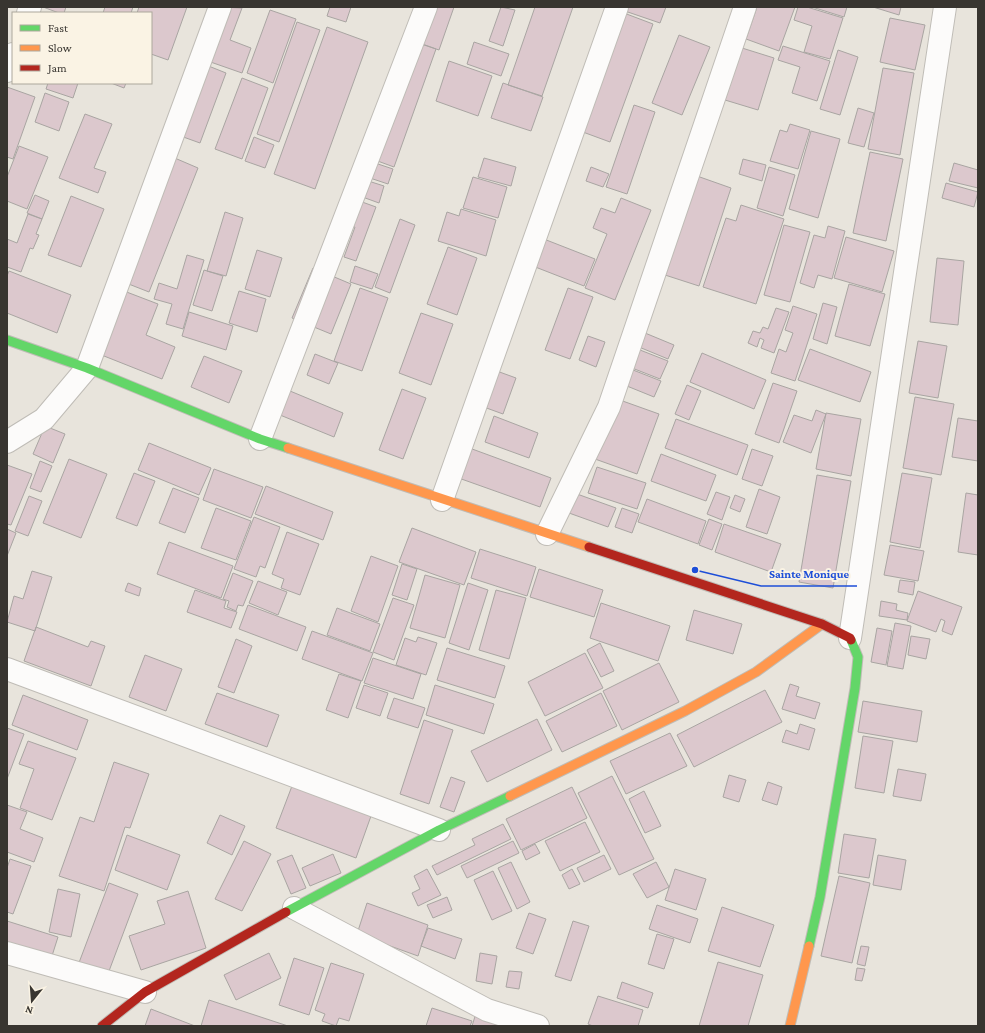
<svg xmlns="http://www.w3.org/2000/svg" width="985" height="1033" viewBox="0 0 985 1033" font-family="'Crimson Pro',serif">
<style>
.building{fill:#dcc8cd;stroke:#a9a5a2}
.lines{fill:none;stroke-linecap:round;stroke-linejoin:round}
.street-casing{stroke:#bfbcb6;stroke-width:24}
.fast-casing{stroke:#bfbcb6;stroke-width:11}
.slow-casing{stroke:#bfbcb6;stroke-width:11}
.jam-casing{stroke:#bfbcb6;stroke-width:11}
.street{stroke:#fcfbfa;stroke-width:22}
.fast{stroke:#63d668;stroke-width:9}
.slow{stroke:#ff974d;stroke-width:9}
.jam{stroke:#b3261e;stroke-width:9}
.leader{fill:none;stroke:#1d4ed8;stroke-width:1.5}
.callout-dot{fill:#1d4ed8;stroke:#faf3e4;stroke-width:1.5}
.callout-label{font-size:12px;text-anchor:middle;font-weight:bold;fill:#1d4ed8;stroke:#faf3e4;stroke-width:4;stroke-linejoin:round;paint-order:stroke}
</style>
<rect width="100%" height="100%" fill="#e8e4dc"/>
<path class="building" d="M43,7H66L64,13H59Z
M105,7H133L131,13H103Z
M139,7H187L168,60L151,54V13H137Z
M221,7L242,8L230,40L251,48L242,73L202,59Z
M330,7H351L346,22L327,16Z
M420,7H454L439,50L408,39Z
M501,7L515,10L503,46L489,41Z
M535,7H573L542,96L508,85Z
M619,7H666L660,23L619,9Z
M757,7H795L779,51L746,39Z
M798,7H807L843,18L830,59L804,52L812,26L794,20Z
M812,7H847L844,17Z
M873,7H901L899,15Z
M270,10L296,19L273,83L247,73Z
M616,10L653,24L610,142L572,128Z
M890,18L925,25L915,70L880,62Z
M297,22L320,30L279,142L257,134Z
M327,27L368,42L315,189L274,174Z
M679,35L710,47L682,115L652,103Z
M407,39L436,49L394,167L364,156Z
M474,42L509,54L501,76L467,64Z
M783,46L830,61L817,101L792,93L800,67L778,60Z
M742,48L774,58L758,110L725,100Z
M838,50L858,57L840,115L820,109Z
M449,61L492,76L478,116L436,101Z
M201,63L226,73L200,143L175,134Z
M883,68L914,73L900,155L868,149Z
M242,78L268,88L242,159L215,149Z
M48,83H78L73,98L46,89Z
M111,83H126L124,88Z
M503,83L543,97L531,131L491,118Z
M7,87L35,97L13,159L7,157Z
M45,93L69,102L59,131L35,122Z
M634,105L655,112L627,194L606,187Z
M858,108L874,113L864,147L848,143Z
M85,114L112,124L94,168L106,172L98,193L59,178Z
M790,124L810,130L798,169L770,161L780,130L787,132Z
M811,131L840,139L818,218L789,209Z
M254,137L274,145L265,168L245,161Z
M19,146L48,157L27,209L7,201V177Z
M870,152L903,159L886,241L853,233Z
M170,156L198,168L149,292L121,281Z
M484,158L516,167L511,186L478,177Z
M363,159L393,169L388,184L358,174Z
M743,159L766,165L762,181L739,174Z
M954,163L978,170V188L949,181Z
M591,167L609,174L603,187L586,181Z
M769,167L795,175L783,216L757,208Z
M697,176L731,188L699,286L665,275Z
M473,177L507,187L498,218L463,208Z
M362,179L384,186L379,203L357,195Z
M946,183L978,192L974,207L942,198Z
M35,195L49,201L42,219L27,213Z
M71,196L104,209L81,267L48,255Z
M351,198L376,207L356,261L344,257L355,227L342,223Z
M621,198L651,210L615,300L585,288L607,234L593,228L601,208L615,213Z
M741,205L784,219L756,304L703,287L726,218L736,221Z
M461,209L496,220L486,256L438,241L447,212L459,216Z
M225,212L243,218L226,276L207,271Z
M28,214L42,219L36,234L39,235L33,249L30,248L21,272L7,267V239L17,243Z
M400,219L415,225L390,293L375,287Z
M784,225L810,232L790,302L764,295Z
M828,226L845,231L832,279L818,275L814,288L800,283L814,235L825,238Z
M531,234L595,259L584,286L520,261Z
M846,237L894,251L882,292L834,278Z
M448,247L477,258L457,315L427,304Z
M257,250L282,258L270,297L245,289Z
M187,255L204,260L183,329L166,324L172,304L154,299L159,283L177,289Z
M937,258L964,261L958,325L930,322Z
M355,266L378,274L372,289L350,282Z
M313,268L351,284L331,334L292,318Z
M204,270L223,276L212,311L193,305Z
M9,271L71,295L57,333L7,313V276Z
M849,284L885,294L870,346L835,336Z
M360,288L388,298L362,371L334,361Z
M568,288L593,297L570,359L545,350Z
M124,291L158,304L146,335L175,347L162,379L99,354Z
M239,291L266,299L257,332L229,323Z
M823,303L837,307L827,344L813,339Z
M793,306L817,314L795,381L771,373L779,349L786,352L793,333L785,330Z
M776,308L789,312L774,353L761,348L764,340L760,338L757,347L748,343L753,331L760,333L763,327L768,329Z
M189,312L233,326L226,350L182,336Z
M421,313L453,324L431,385L399,373Z
M645,333L674,345L668,359L639,347Z
M588,336L605,342L596,367L579,360Z
M918,341L947,346L938,398L909,393Z
M810,349L871,372L860,402L798,380Z
M640,350L668,361L660,379L632,368Z
M702,353L766,380L754,409L690,382Z
M315,354L338,363L329,384L307,375Z
M204,356L242,371L229,403L191,387Z
M628,368L661,381L654,397L622,384Z
M494,370L516,378L503,414L481,406Z
M773,383L797,391L779,443L755,434Z
M687,385L701,391L689,420L675,414Z
M402,389L426,398L403,459L379,450Z
M290,391L343,413L334,437L280,415Z
M915,397L954,404L941,475L903,468Z
M617,399L659,414L637,474L595,459Z
M816,410L826,414L811,453L783,442L794,415L812,421Z
M826,413L861,419L851,476L816,469Z
M494,416L538,433L529,458L485,442Z
M958,418L978,421V461L952,457Z
M676,419L748,445L737,475L665,448Z
M45,426L65,434L53,463L33,454Z
M149,443L211,468L199,495L138,470Z
M464,446L551,478L540,507L453,476Z
M752,449L773,456L762,486L742,479Z
M661,454L716,475L706,501L651,481Z
M69,459L107,474L81,538L43,523Z
M40,461L52,466L41,492L30,488Z
M7,465L32,474L11,525L7,524Z
M597,467L646,483L637,509L588,493Z
M214,469L263,487L251,518L203,500Z
M134,473L155,481L137,526L116,518Z
M902,473L932,478L920,548L890,542Z
M817,475L851,481L833,588L799,582Z
M266,486L333,512L323,540L255,514Z
M173,488L199,498L185,533L159,523Z
M759,489L780,497L767,534L746,527Z
M716,492L730,497L722,520L707,514Z
M966,493L978,495V555L958,552Z
M577,494L616,508L608,527L569,513Z
M735,495L745,499L740,512L730,508Z
M29,496L42,501L28,536L15,531Z
M647,499L706,521L698,544L638,522Z
M216,508L251,521L236,560L201,548Z
M622,508L639,514L632,533L615,527Z
M254,517L280,527L265,568L260,566L256,577L234,569Z
M709,519L722,524L712,550L699,545Z
M724,524L781,544L771,572L715,552Z
M412,528L476,552L464,585L399,562Z
M7,529L16,533L7,556Z
M287,532L319,544L300,595L281,588L284,579L272,574Z
M169,542L233,566L221,598L157,574Z
M890,545L924,551L918,581L884,575Z
M480,549L536,567L527,596L471,578Z
M371,556L398,566L378,622L351,611Z
M402,564L417,569L407,600L392,595Z
M539,569L603,590L594,617L530,597Z
M32,571L52,577L35,631L7,622L14,596L23,599Z
M233,573L253,581L243,606L238,605L236,611L227,607L229,601L223,599Z
M425,575L460,585L445,638L410,628Z
M900,580L915,582L913,595L898,592Z
M258,581L287,592L278,615L249,603Z
M128,583L141,588L139,596L125,591Z
M468,583L488,590L469,650L449,643Z
M195,590L226,601L224,608L237,612L231,628L187,612Z
M496,590L526,598L509,659L479,650Z
M918,591L962,607L952,635L942,631L945,621L941,619L936,632L907,621Z
M393,598L414,605L394,660L373,652Z
M881,601L897,604L896,610L908,613L907,620L879,616Z
M601,603L670,626L658,661L590,638Z
M248,605L306,627L297,651L239,629Z
M337,608L380,624L370,651L327,635Z
M694,610L742,624L733,654L686,640Z
M895,623L911,626L903,669L887,666Z
M36,627L88,647L91,641L105,646L91,686L24,661Z
M877,628L892,631L886,665L871,662Z
M312,631L373,653L362,681L302,659Z
M911,636L930,639L926,659L908,655Z
M418,637L437,643L426,675L396,665L405,638L416,642Z
M236,639L252,646L234,693L218,687Z
M600,643L614,671L601,677L587,650Z
M447,648L505,666L495,698L437,680Z
M585,653L603,688L545,716L528,682Z
M145,655L182,669L166,711L129,697Z
M373,658L421,674L413,699L364,683Z
M659,663L679,702L622,730L603,691Z
M339,674L361,681L348,718L326,710Z
M790,684L799,687L796,696L820,703L815,719L782,709Z
M364,685L388,693L380,716L356,708Z
M435,685L494,704L484,734L426,715Z
M765,690L782,722L694,767L677,735Z
M217,693L279,715L267,747L205,724Z
M601,693L617,726L562,752L546,721Z
M23,695L88,720L77,750L12,725Z
M394,698L425,708L418,728L387,718Z
M863,701L922,711L917,742L858,732Z
M537,719L552,750L487,782L471,751Z
M424,720L453,730L429,804L400,794Z
M800,724L815,729L809,750L782,742L786,730L797,734Z
M7,728L24,734L7,779Z
M670,733L687,766L626,794L610,761Z
M863,736L893,741L884,793L855,788Z
M28,741L76,758L52,820L20,808L34,769L19,764Z
M114,762L149,774L130,828L125,827L104,891L59,876L80,817L94,822Z
M898,769L926,774L921,801L893,796Z
M729,775L746,780L739,802L723,797Z
M612,776L654,859L619,875L578,793Z
M451,777L465,782L454,812L440,807Z
M768,782L782,787L777,805L762,800Z
M292,786L371,816L356,858L276,828Z
M572,787L587,818L521,850L506,819Z
M644,791L661,826L645,833L629,799Z
M7,805L27,812L20,829L43,838L34,862L7,852Z
M220,815L245,826L232,855L207,843Z
M585,822L600,852L560,871L545,841Z
M503,824L511,839L437,875L432,866L475,845L472,839Z
M844,834L876,839L869,878L838,873Z
M127,835L180,855L167,890L115,870Z
M244,841L271,854L242,911L215,899Z
M513,841L519,853L467,878L461,866Z
M535,844L540,853L526,860L522,851Z
M333,854L341,873L310,886L302,868Z
M292,855L306,888L291,894L277,861Z
M604,855L611,869L584,882L577,868Z
M878,855L906,860L901,890L873,885Z
M10,859L31,866L13,914L7,912V868Z
M511,862L530,902L517,909L498,868Z
M656,862L669,887L647,898L633,874Z
M427,869L441,895L418,906L412,893L420,889L414,876Z
M572,869L580,884L569,889L562,875Z
M675,869L706,879L696,910L665,900Z
M493,871L512,911L492,920L474,880Z
M839,876L870,883L852,963L821,956Z
M109,883L138,894L106,979L77,968Z
M58,889L80,894L71,937L49,932Z
M188,891L206,948L141,970L129,936L165,924L157,901Z
M447,897L452,910L433,918L427,905Z
M367,903L428,925L418,956L357,934Z
M657,905L698,919L690,943L649,929Z
M722,907L774,925L760,967L708,951Z
M529,913L546,919L533,954L516,948Z
M7,921L58,937L51,959L7,945Z
M573,921L589,926L571,981L555,976Z
M428,928L462,939L455,959L421,946Z
M657,934L674,939L664,969L648,964Z
M861,946L869,947L865,966L857,964Z
M269,953L281,978L236,1000L224,975Z
M480,953L497,956L492,984L476,981Z
M294,958L324,968L309,1015L279,1005Z
M718,962L763,975L748,1026H699Z
M331,963L364,974L349,1021L339,1018L336,1026L322,1021L325,1014L315,1010Z
M857,968L865,969L862,981L855,980Z
M509,971L522,972L519,989L506,987Z
M622,982L653,993L648,1008L617,998Z
M598,996L643,1010L638,1026H593L588,1024Z
M209,1000L288,1026H201Z
M432,1008L472,1021L470,1026H426Z
M151,1009L195,1026H145Z
M477,1010L526,1026H472Z"/>
<g class="lines">
<g class="street-casing">
<path id="street" d="M28,13L30,7
M7,71L13,54
M260,439L426,7
M7,442L44,419L87,368L220,7
M442,500L617,7
M547,534L609,407L745,7
M850,638L945,7
M7,669L439,830
M294,908L487,1010L538,1026
M7,953L145,992"/>
</g>
<g class="fast-casing">
<path id="fast" d="M7,340L87,368L260,439L288,448
M286,912L439,830L510,796
M809,946L820,897L855,688L858,657L851,640"/>
</g>
<g class="slow-casing">
<path id="slow" d="M288,448L589,547
M510,796L685,711L756,672L822,624
M790,1026L809,946"/>
</g>
<g class="jam-casing">
<path id="jam" d="M589,547L822,624L850,638L851,640
M102,1026L145,992L286,912"/>
</g>
<use href="#street" class="street"/>
<use href="#fast" class="fast"/>
<use href="#slow" class="slow"/>
<use href="#jam" class="jam"/>
</g>
<path class="leader" d="M695 570L761 586H857"/>
<circle class="callout-dot" cx="695" cy="570" r="4"/>
<g class="callout-label">
<text x="809" y="578">Sainte Monique</text>
</g>
<rect width="985" height="1033" fill="none" stroke="#383530" stroke-width="16"/>
<rect x="12" y="12" width="140" height="72" fill="#faf3e4" stroke="#aca79c"/>
<rect x="20" y="25" width="20" height="6" fill="#63d668" stroke="#aca79c"/>
<text x="48" y="32" font-size="12" fill="#383530">Fast</text>
<rect x="20" y="45" width="20" height="6" fill="#ff974d" stroke="#aca79c"/>
<text x="48" y="52" font-size="12" fill="#383530">Slow</text>
<rect x="20" y="65" width="20" height="6" fill="#b3261e" stroke="#aca79c"/>
<text x="48" y="72" font-size="12" fill="#383530">Jam</text>
<g transform="translate(32 1001) rotate(197)" stroke="#faf3e4" stroke-width="3" paint-order="stroke">
<path d="M0-3L7 15L0 10L-7 15Z" fill="#383530"/>
<text y="-6" font-size="11" font-weight="bold" text-anchor="middle" fill="#383530">N</text>
</g>
</svg>
